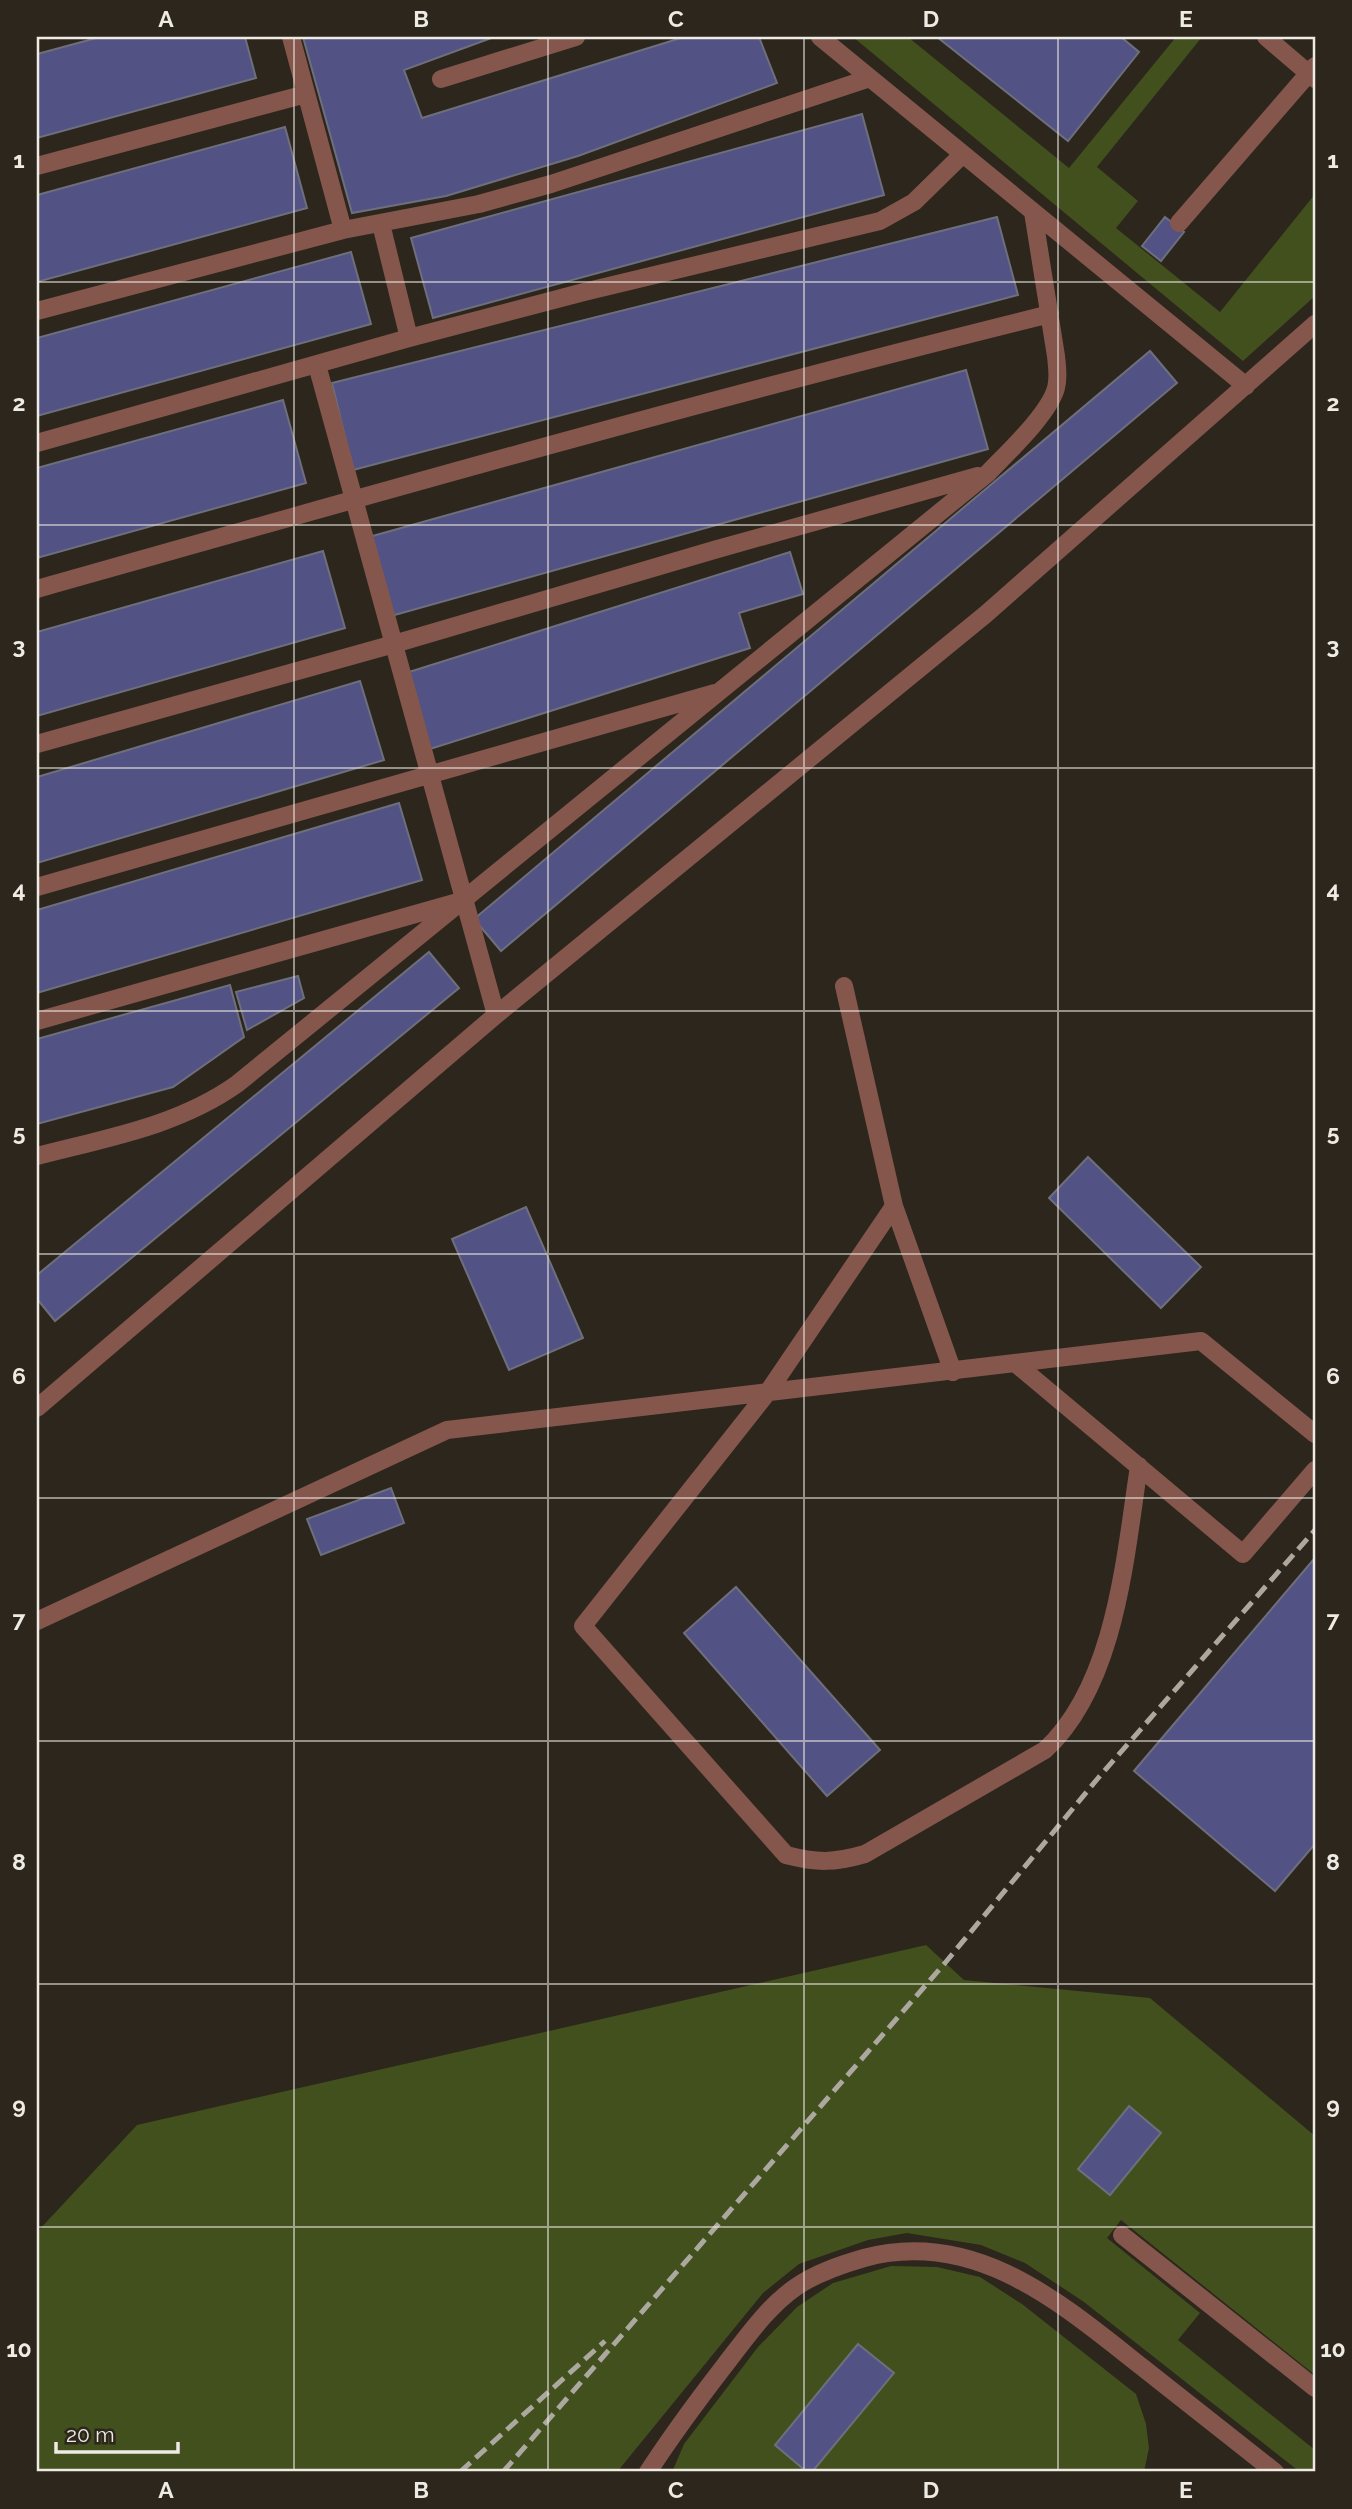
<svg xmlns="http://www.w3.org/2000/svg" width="1352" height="2509" viewBox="0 0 1352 2509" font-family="Raleway,sans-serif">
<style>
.green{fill:#41501d;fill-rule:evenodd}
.building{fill:#525285;stroke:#6e6f7c;stroke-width:2}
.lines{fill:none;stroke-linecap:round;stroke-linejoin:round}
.minor{stroke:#85574c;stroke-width:18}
.rail{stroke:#aca8a0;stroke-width:5;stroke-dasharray:14 7;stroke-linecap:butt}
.grid{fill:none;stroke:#eeeae4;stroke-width:2;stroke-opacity:0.55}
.neatline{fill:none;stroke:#eeeae4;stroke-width:2.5}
.grid-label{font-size:23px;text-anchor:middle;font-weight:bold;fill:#eeeae4}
</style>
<rect width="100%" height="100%" fill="#2c261c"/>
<path class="green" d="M853,37H908L1069,168L1176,37H1202L1097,167L1138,201L1116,228L1220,312L1315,194V296L1243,361Z
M926,1945L964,1980L1150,1998L1315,2136V2375L1121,2220L1107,2238L1200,2313L1178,2340L1315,2450V2472H1300L1084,2302L1025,2263L981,2245L907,2233L868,2240L799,2264L763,2293L617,2472H37V2232L137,2125ZM1128,2106L1161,2133L1110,2195L1078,2168Z
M891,2266L937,2267L980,2277L1022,2304L1136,2394L1146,2424L1149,2448L1144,2472H812L894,2373L858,2344L775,2445L807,2472H672L684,2444L758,2347L797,2307L833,2283Z"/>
<path class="building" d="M100,37H245L256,78L37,138V54Z
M303,37H494L404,70L422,118L684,37H759L777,83L578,156L446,196L352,213Z
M937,37H1121L1139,52L1068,141Z
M862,114L884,195L433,318L411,238Z
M285,127L307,208L37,282V195Z
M997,217L1018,295L353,470L332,383Z
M1165,217L1184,232L1161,261L1142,246Z
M351,252L371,324L37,416V338Z
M1150,351L1177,383L501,951L474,919Z
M966,370L988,449L391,616L369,537Z
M283,400L306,483L37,558V468Z
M323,551L345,628L37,716V632Z
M790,552L803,594L739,613L750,648L430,749L406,673Z
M360,681L384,760L37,863V777Z
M399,803L422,880L37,993V910Z
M429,952L459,988L55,1321L37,1299V1275Z
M298,976L304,998L247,1030L236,992Z
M230,985L244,1037L173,1087L37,1124V1039Z
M1088,1157L1201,1267L1161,1308L1049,1198Z
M526,1207L583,1338L509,1370L452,1239Z
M391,1488L404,1523L321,1555L307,1519Z
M1314,1559L1315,1844L1275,1891L1134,1771Z
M736,1587L880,1750L827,1796L684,1633Z
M1129,2106L1161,2133L1110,2195L1078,2169Z
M858,2344L894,2373L812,2472H807L775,2445Z"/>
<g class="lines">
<path class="minor" d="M291,37L343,230
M820,37L1246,386
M1266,37L1315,79
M441,79L576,37
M37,166L306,94
M1179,223L1315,66
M381,224L409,338
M37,311L343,230L479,204L551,184L870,78
M317,365L496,1015
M37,443L409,338L584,292L880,221L914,202L963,154
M37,589C373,494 710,398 1050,314
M37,744L394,644L714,550L978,476
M37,887L715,693
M844,986L894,1206L768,1392L583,1626L786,1855C817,1863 834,1863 865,1854L1045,1750C1116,1684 1125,1557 1139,1466
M37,1021L458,902
M37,1156C106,1138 178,1126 237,1084L988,473C1007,453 1049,414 1056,388C1059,377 1057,367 1056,356L1033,212
M894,1206L953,1372
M1015,1363L1243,1554L1315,1470
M37,1408L496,1015L986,614L1315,324
M37,1621L447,1430L1201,1341L1315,1434
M1122,2235L1315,2388
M648,2472C672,2435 698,2400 725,2365C746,2338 768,2306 796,2287C816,2273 840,2265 864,2258C975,2228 1061,2303 1142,2367C1186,2402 1230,2437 1275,2472"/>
<path class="rail" d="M460,2472L605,2341
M503,2472L945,1963L1099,1777L1315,1530"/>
</g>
<path class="grid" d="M294,37V2472M548,37V2472M804,37V2472M1058,37V2472M37,282H1315M37,525H1315M37,768H1315M37,1011H1315M37,1254H1315M37,1498H1315M37,1741H1315M37,1984H1315M37,2227H1315"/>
<rect width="1352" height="2509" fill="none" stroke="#2c261c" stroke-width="77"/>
<path d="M56 2442v10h122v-10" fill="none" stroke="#eeeae4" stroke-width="3.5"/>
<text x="66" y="2442" font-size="21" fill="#eeeae4" stroke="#2c261c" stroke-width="5" paint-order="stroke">20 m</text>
<rect x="38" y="38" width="1276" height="2432" class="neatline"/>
<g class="grid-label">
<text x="166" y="27">A</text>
<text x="421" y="27">B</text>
<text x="676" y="27">C</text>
<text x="931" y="27">D</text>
<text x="1186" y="27">E</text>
<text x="19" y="168">1</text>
<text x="1333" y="168">1</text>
<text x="19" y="411">2</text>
<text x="1333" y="411">2</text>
<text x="19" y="654">3</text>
<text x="1333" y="654">3</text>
<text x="19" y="898">4</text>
<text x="1333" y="898">4</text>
<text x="19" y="1141">5</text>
<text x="1333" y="1141">5</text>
<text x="19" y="1384">6</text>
<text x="1333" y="1384">6</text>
<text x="19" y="1627">7</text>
<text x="1333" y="1627">7</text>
<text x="19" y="1870">8</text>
<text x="1333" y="1870">8</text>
<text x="19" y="2114">9</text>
<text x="1333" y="2114">9</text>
<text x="19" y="2357">10</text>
<text x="1333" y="2357">10</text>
<text x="166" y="2498">A</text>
<text x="421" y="2498">B</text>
<text x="676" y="2498">C</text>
<text x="931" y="2498">D</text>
<text x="1186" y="2498">E</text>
</g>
</svg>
